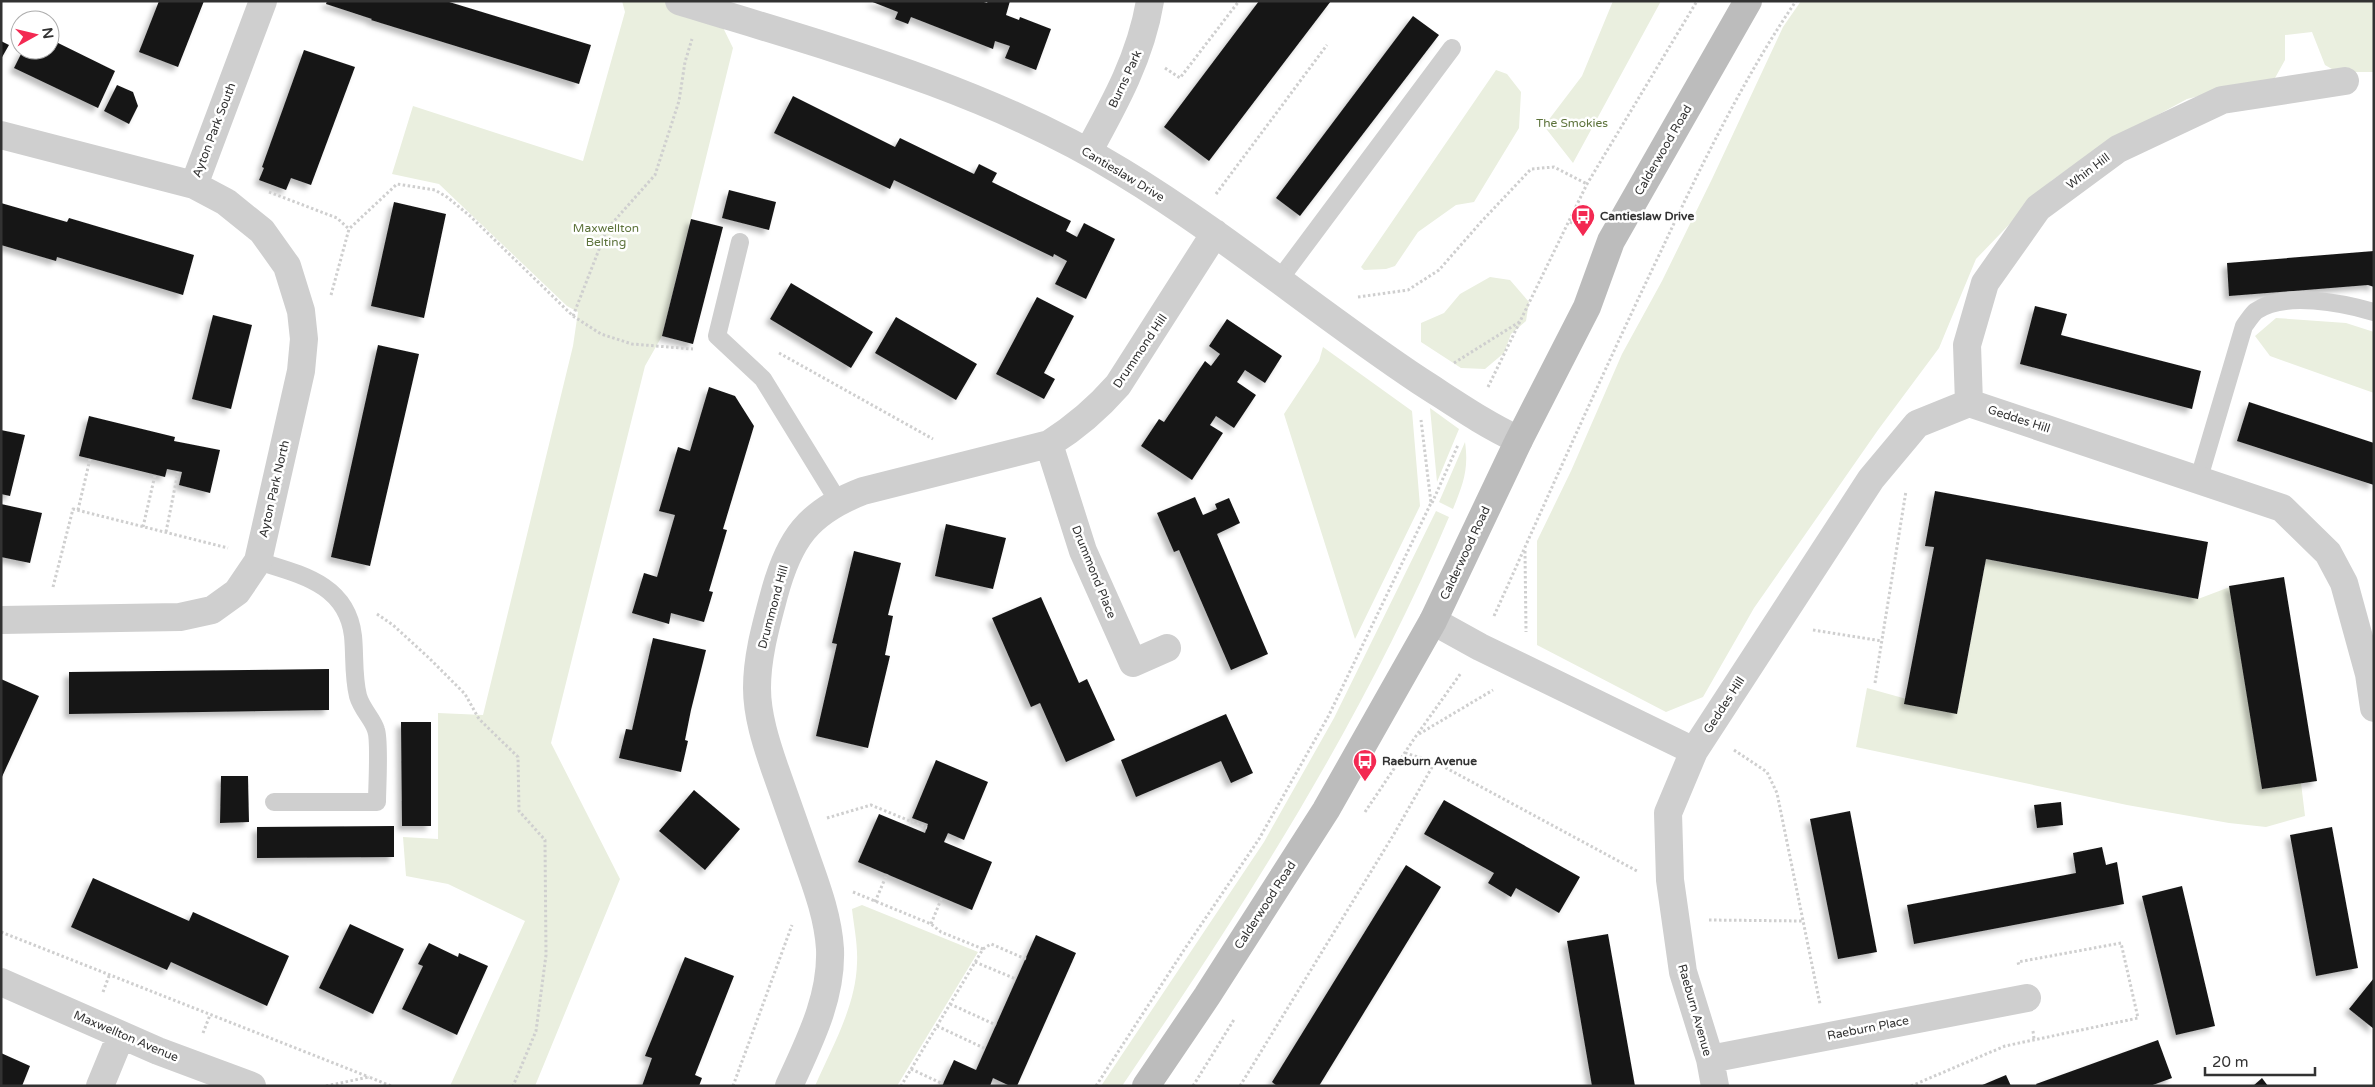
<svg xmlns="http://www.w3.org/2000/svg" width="2375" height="1087" viewBox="0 0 2375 1087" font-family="'Varela Round',sans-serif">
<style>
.green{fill:#eaefdf}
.building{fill:#191919;filter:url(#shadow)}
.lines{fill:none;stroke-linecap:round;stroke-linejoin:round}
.path{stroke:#cfcfcf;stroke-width:3;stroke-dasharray:2.5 2.5;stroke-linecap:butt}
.lane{stroke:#cfcfcf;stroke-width:18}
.street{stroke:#cfcfcf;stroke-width:28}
.secondary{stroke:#bcbcbc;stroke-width:28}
.labels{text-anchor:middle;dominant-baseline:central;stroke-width:5;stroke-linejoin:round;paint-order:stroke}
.street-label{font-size:12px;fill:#323232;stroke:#fff}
.park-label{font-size:12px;fill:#5c723a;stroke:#fff}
.poi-label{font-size:12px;font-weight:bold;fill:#323232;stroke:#fff;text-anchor:start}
</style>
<defs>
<filter id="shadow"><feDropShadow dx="-4.5" dy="4.5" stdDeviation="2.5" flood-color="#0004"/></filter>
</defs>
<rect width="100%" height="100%" fill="#fff"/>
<path class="green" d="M622,1H710L733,48L662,336L645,366L551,743L620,879L535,1086H450L525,921L448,884L406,876L403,837L438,839V713L483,715L573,346L578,312L567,306L439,184L392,174L413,106L583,161L625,12Z
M1613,1H1661L1573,163L1544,126L1582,76Z
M1801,1H2374V72H2337L2325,65L2312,32L2285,35V60L2275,78L2187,99L2106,143L2051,181L1976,259L1939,348L1878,430L1754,608L1703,697L1666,712L1537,645V541L1571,471L1622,354L1662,281L1712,179L1783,27Z
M1496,70L1507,74L1521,92L1519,128L1474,202L1456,205L1418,232L1395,266L1386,269L1364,270L1361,267Z
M1490,277L1510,280L1529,302L1526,321L1511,334L1504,353L1485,369L1461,368L1421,342V323L1444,313L1460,294Z
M2276,318L2346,323L2374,332V393L2270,356L2255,336Z
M1323,347L1412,411L1420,506L1355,639L1284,414L1319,361Z
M1430,408L1459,429L1437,482Z
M1465,442C1469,469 1463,484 1453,509L1439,502Z
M1436,511L1449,517C1364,719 1245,905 1122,1086H1101L1264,842L1334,718Z
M1986,559L2198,599L2235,585L2262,789L2301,783L2305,816L2266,827L2229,823L2127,805L1856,747L1867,688L1957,713Z
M862,905L978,952L897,1086H815C832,1047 856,1006 857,963C858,945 854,927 852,909Z"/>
<path class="building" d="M159,1H204L178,67L139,52Z
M327,1H446L591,45L579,84L371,20L372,19L326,4Z
M870,1H981L987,3L988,1H1010L1006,15L1019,20L1020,17L1051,29L1036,70L1005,58L1010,46L995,41L993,49L911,17L908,24L895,19L898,12Z
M1259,1H1331L1209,161L1164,127Z
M1413,16L1439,35L1300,216L1276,198Z
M50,39L115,71L98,108L14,68L23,50H50Z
M1,41L9,45L1,59Z
M304,50L355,67L311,185L291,178L286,190L259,180L264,168L262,167Z
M117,85L133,92L138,106L129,124L104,111Z
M793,96L895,147L900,138L974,174L979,164L997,173L992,182L1071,221L1066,231L1077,237L1084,223L1115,239L1086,299L1055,284L1067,261L1054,254L1053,257L894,180L890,189L774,133Z
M729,190L776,202L769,230L722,218Z
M394,202L446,214L424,318L371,306Z
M1,203L67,222L69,218L194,255L183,295L57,257L56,261L1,245Z
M691,219L723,227L693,344L662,336Z
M2374,251V287L2368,285L2229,296L2227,263Z
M791,283L873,332L851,368L770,319Z
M1037,297L1074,316L1044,373L1055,379L1044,399L996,374Z
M2035,306L2067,314L2061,335L2201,371L2192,409L2020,364Z
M213,315L252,325L231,409L192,399Z
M896,317L977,364L956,400L875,353Z
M1227,319L1282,356L1265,383L1245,370L1237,382L1256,395L1234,428L1216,416L1210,425L1223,433L1192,480L1141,446L1159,419L1164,422L1205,361L1211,366L1220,354L1209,346Z
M378,345L419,354L370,566L331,557Z
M709,387L735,396L754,426L723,529L727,530L709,591L713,592L704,622L671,613L669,624L632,613L644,573L657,577L675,515L659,511L678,447L690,451Z
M2249,402L2374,443V485L2237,441Z
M89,416L175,437L174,441L220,450L210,493L179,485L182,472L167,469L165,477L79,456Z
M1,430L25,435L10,496L1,494Z
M1935,491L2208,542L2198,599L1986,559L1957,714L1904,704L1934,547L1925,546Z
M1195,497L1203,515L1217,509L1215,504L1229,498L1240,523L1217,534L1268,654L1231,670L1179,550L1174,552L1157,513Z
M1,504L42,513L30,563L1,557Z
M946,524L1006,538L993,589L935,576Z
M854,551L901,563L888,615L893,616L885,655L890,656L868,748L816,736L837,644L832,643Z
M2284,577L2317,781L2262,789L2229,586Z
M1041,597L1079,683L1087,679L1115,740L1066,762L1040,703L1031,707L992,618Z
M653,638L706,650L691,710L685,740L688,741L681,772L619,758L626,729L632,730Z
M329,669V710L69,714V672Z
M1,679L39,696L1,779Z
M1226,714L1253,773L1231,783L1221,761L1136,797L1121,760Z
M401,722H431V826H402Z
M936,760L988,782L964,840L948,833L944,842L992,862L972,910L858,862L879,814L925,833L928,824L912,818Z
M221,776H248L249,822L220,823Z
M694,790L740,829L705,870L659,831Z
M1444,800L1580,877L1559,913L1516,888L1511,897L1488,883L1494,873L1424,834Z
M2061,802L2063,825L2037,828L2034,805Z
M1850,811L1877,952L1838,959L1810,819Z
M394,826V857L257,858V827Z
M2332,827L2358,968L2316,976L2290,835Z
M2102,847L2106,865L2117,862L2124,904L1914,944L1907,905L2076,873L2073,853Z
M1406,865L1441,887L1319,1086H1277L1272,1082Z
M93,878L189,921L193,912L289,956L267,1006L171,962L167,970L71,927Z
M2182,886L2215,1026L2176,1035L2142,896Z
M350,924L404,949L373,1014L319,988Z
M1608,934L1635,1086H1592L1567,941Z
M1036,935L1076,953L1017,1086H1010L993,1078L990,1086H942L954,1060L976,1070Z
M429,943L458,957L459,953L488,966L457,1035L402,1009L423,966L418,964Z
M685,957L734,976L695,1075L702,1078L699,1086H642L652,1058L645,1056Z
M2374,978V1029L2349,1009Z
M2158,1040L2172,1078L2150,1086H2037L2036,1084Z
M1,1053L30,1066L22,1086H1Z
M2006,1075L2011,1086H1980Z
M2262,1078L2268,1086H2253Z"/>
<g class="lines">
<path class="path" d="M1165,68L1180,78L1239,1
M269,192L337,218L349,229
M1216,194L1327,45
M1570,222L1581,227
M331,295L349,229L397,184L435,190L447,197L470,216L573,316L601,334L632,344L693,349
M1358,297L1408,290L1439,270L1481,222L1531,169L1554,167L1587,184
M573,316L607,229L655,175L679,101L685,62L692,39
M779,353L933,439
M1454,363L1521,321
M1488,387L1587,184L1697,1
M1432,503L1458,445
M78,510L90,459
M143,527L155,475
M166,532L178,472
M1525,551L1526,632
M53,587L73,509L228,548
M377,614L393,625L429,658L465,694L479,719L518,757L519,811L545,840L546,955L536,1031L513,1086
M1494,616C1549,494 1603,372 1661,251C1700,168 1744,77 1796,1
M1813,630L1882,641
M1875,683L1906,491
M1419,734L1493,690
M1734,750L1767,772L1777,793L1820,1004
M1405,753L1435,762
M1365,812L1416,736L1461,673
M827,818L871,805L927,828
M853,892L931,924L941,932L983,949L901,1086
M875,902L887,874
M1709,920L1803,921
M931,924L942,897
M1,932L369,1077
M983,949L991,944L1026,959
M975,962L1016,979
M103,992L109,976
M950,1004L996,1025
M937,1026L986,1049
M2033,1031L2034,1039
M203,1033L210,1015
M911,1069L943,1084
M326,1086L369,1077L391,1086
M733,1086L792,925
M1096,1086L1184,950L1259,839L1329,715L1431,503L1421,420
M1193,1086L1235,1018
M1240,1086L1394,834L1435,762L1637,871
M1911,1086L2005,1046L2138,1018L2121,943L2018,962L2019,966"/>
<path class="lane" d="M740,242L717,336L763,379L838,501
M1279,280L1452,48
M2199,478L2244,326C2248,321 2252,314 2256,311C2284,291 2343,303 2374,312
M258,561C298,574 347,583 353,636C355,656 353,676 358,696C362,710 373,719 376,730C380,740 377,788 377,802H274"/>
<path class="street" d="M679,1C829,47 987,89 1122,172C1226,235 1319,314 1420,381C1453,402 1484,424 1519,440
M1,135L194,185L226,202L262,231L287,266L301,311L304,339L301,371L258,561L237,592L212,610L180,617L1,620
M1088,152C1115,103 1141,56 1150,1
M194,185L263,1
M1969,403L1967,345L1985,283L2038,208L2118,149L2222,100L2345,81
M1049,444L1083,551L1133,663L1167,648
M1433,621L1480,647L1694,751
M1,982L158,1051L252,1086
M1710,1059L2027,998
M100,1086L121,1035
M789,1086C809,1042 832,998 830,949C828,916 816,885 805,854C795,826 785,797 775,769C766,743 757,715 757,688C757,656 766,625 774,595C789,539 808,512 863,491L1049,444C1076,427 1097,409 1118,385L1215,233
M1715,1086L1710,1059L1683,972L1670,880L1668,813L1694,751L1871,479L1917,424L1969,403L2282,508L2328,553L2344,583L2369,674L2374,708"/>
<path class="secondary" d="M1146,1086L1207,996L1326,810L1433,621L1519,440L1587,307L1611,241L1748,1"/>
</g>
<defs>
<g id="bus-pin" transform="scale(1.25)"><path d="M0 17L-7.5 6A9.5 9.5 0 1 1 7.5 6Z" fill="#f32952" stroke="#fff"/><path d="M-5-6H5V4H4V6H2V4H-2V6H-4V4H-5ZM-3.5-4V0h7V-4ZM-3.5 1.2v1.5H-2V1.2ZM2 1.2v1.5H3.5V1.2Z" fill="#fff"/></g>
</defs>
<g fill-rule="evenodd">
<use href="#bus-pin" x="1583" y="216"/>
<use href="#bus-pin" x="1365" y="761"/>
</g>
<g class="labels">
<g class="street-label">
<text transform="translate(1125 79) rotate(-65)">Burns Park</text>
<text transform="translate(214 130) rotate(-69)">Ayton Park South</text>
<text transform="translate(1663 150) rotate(-60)">Calderwood Road</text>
<text transform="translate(2088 171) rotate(-37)">Whin Hill</text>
<text transform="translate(1123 174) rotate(31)">Cantieslaw Drive</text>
<text transform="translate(1140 351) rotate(-56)">Drummond Hill</text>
<text transform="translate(2019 419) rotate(18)">Geddes Hill</text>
<text transform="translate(274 489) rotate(-77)">Ayton Park North</text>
<text transform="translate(1465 553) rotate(-65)">Calderwood Road</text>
<text transform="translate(1094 572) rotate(68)">Drummond Place</text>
<text transform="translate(773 607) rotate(-75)">Drummond Hill</text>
<text transform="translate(1724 705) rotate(-57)">Geddes Hill</text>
<text transform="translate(1265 905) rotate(-57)">Calderwood Road</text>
<text transform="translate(1695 1010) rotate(74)">Raeburn Avenue</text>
<text transform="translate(1868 1028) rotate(-11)">Raeburn Place</text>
<text transform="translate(126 1036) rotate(23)">Maxwellton Avenue</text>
</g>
<g class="park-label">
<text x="1572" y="123">The Smokies</text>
<text x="606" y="228">Maxwellton<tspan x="606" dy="14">Belting</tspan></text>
</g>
<g class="poi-label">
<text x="1600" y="216">Cantieslaw Drive</text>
<text x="1382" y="761">Raeburn Avenue</text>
</g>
</g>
<rect width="2375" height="1087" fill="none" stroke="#323232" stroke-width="5"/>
<g transform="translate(35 35) rotate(82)"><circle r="24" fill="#ffffff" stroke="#adadad"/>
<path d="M0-4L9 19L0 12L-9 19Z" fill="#f32952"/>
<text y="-8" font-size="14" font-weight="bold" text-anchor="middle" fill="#323232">N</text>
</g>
<path d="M2205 1067v8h110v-8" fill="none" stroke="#323232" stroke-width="2.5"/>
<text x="2212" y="1067" font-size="15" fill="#323232" stroke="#ffffff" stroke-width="4" paint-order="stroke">20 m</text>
</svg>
